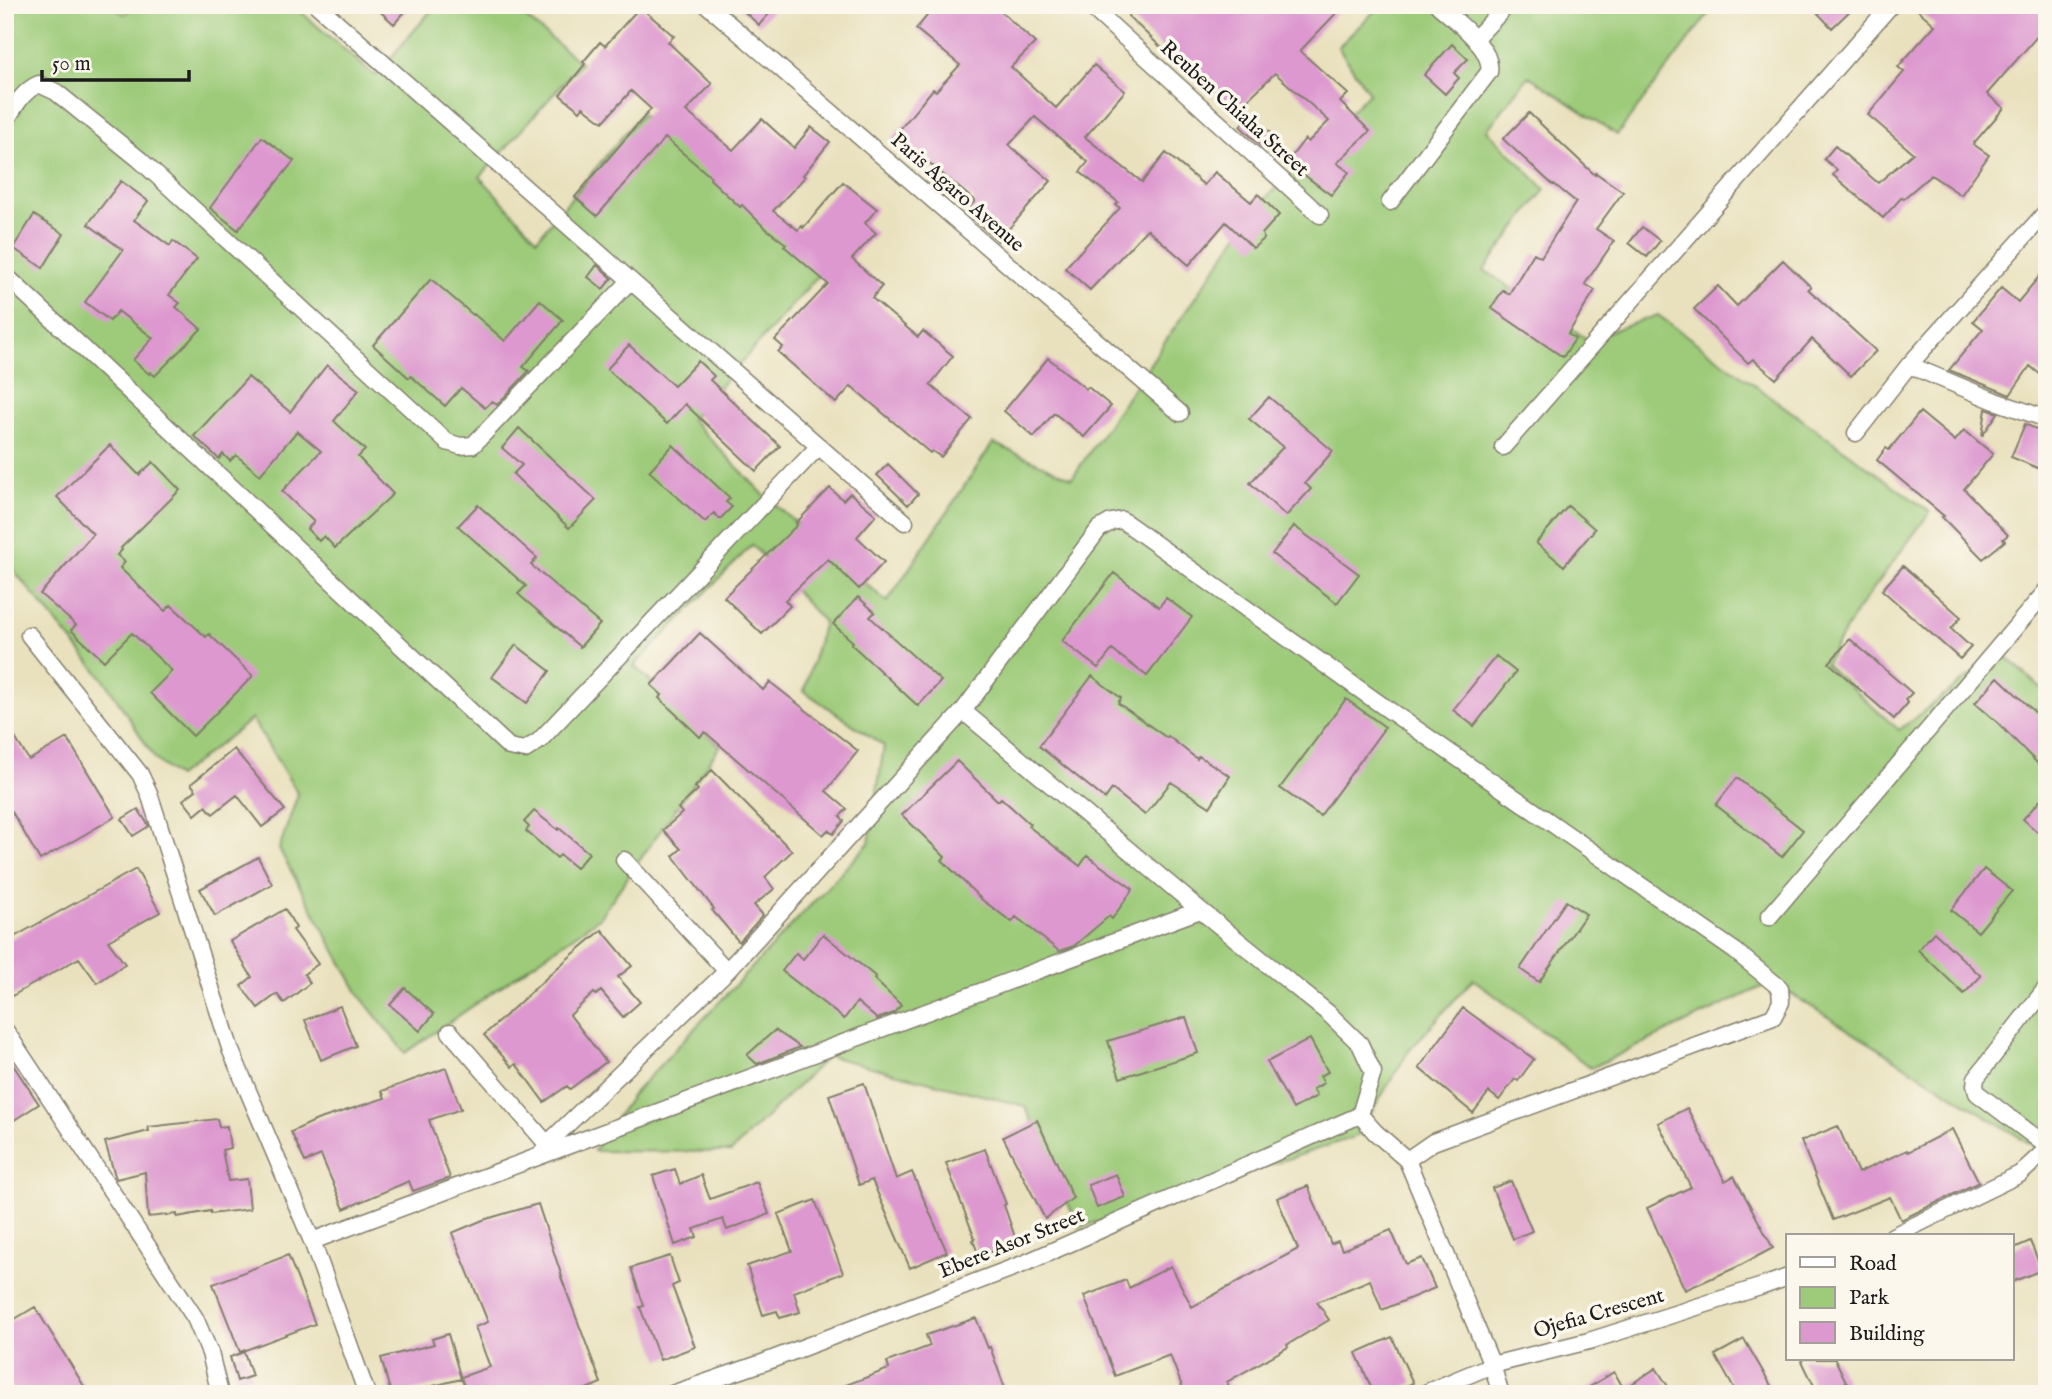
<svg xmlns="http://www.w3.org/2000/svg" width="2052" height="1399" viewBox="0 0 2052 1399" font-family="'IM FELL English',serif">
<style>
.green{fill:#9dcb79;stroke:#5c744a;stroke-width:2}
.building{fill:#dd98cf}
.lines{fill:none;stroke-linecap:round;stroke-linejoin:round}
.minor-casing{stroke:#827e6c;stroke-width:19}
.minor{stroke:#fff;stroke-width:16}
.labels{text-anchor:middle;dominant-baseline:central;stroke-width:7;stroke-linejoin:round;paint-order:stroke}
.street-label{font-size:21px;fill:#1c1c1c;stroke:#fbf7ec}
</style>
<rect width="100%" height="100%" fill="#fbf7ec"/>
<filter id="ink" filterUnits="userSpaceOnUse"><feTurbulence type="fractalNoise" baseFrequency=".0143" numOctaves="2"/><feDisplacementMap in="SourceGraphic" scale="14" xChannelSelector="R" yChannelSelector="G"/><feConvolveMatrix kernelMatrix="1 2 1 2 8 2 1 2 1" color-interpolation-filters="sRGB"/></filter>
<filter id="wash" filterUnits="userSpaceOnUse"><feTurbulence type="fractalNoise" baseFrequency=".00686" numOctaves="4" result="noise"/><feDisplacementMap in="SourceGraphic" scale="28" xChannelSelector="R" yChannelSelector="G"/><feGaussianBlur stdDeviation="1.57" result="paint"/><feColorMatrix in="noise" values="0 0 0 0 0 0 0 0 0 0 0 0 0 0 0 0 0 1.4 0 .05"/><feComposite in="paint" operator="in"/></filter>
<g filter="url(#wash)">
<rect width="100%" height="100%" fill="#e9e1bd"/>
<path class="green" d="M5,5H110L124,14L135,5H293L375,76L436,5H510L581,63L480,177L537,239L641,114L823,270L691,419L764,495L887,602L993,443L1072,478L1257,207L1369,93L1338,47L1381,5H1715L1617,135L1529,76L1487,130L1545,189L1484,270L1587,339L1658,315L1930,512L1857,611L1825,664L1899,730L2001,652L2047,694V952L2029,989L2047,1012V1151L2034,1146L1772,982L1591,1068L1473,979L1408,1052L1357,1136L1079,1228L1025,1106L828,1056L731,1152L594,1151L632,1095L869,843L884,746L804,691L824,622L752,545L634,666L720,746L599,918L405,1053L360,996L279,849L298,794L252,719L177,777L156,760L106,682L5,560Z"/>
<g id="blocks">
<path class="building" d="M373,5H411L394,24Z
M737,5H777L759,25Z
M936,5H994L1035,43L1011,67L1056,108L1094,65L1125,91L1085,137L1142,182L1166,153L1204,185L1215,172L1251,202L1258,194L1279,215L1262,234L1264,239L1253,248L1226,222L1189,265L1147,229L1090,290L1065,268L1120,208L1116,205L1118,202L1080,172L1088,162L1035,117L1009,145L1051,181L998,241L965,212L975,201L927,161L923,166L891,140L933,89L936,91L960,65L916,29Z
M1138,5H1344L1300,51L1348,94L1340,102L1370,131L1337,163L1349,172L1331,195L1287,162L1305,139L1308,142L1329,121L1275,73L1236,111L1192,67L1185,74L1167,53L1128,16Z
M1810,5H1856L1832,28Z
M1912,5H2047V25L1987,94L2004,108L1973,144L1989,155L1961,195L1931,175L1903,199L1902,197L1883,218L1833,175L1837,170L1824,159L1835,146L1878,183L1913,153L1868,115L1904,72L1898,67L1935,25Z
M640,7L674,36L668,42L712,84L686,111L733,150L762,119L794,148L811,127L830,142L803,175L805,177L773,211L798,230L802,226L803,228L843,182L877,209L865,223L876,233L852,259L882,286L872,298L918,337L923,331L953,356L930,385L972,419L941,457L932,451L930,453L851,386L836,403L778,352L783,347L775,340L828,284L784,246L786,244L764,227L742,205L740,207L710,179L711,177L665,138L597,216L575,197L651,109L631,91L603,122L583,107L580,111L560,95L585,64L583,62L600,42L605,46Z
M1452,44L1468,59L1454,73L1459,78L1445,94L1424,75Z
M1529,113L1595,175L1596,173L1623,192L1596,229L1614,241L1585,284L1595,290L1568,334L1575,339L1563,357L1491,308L1503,290L1509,294L1534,253L1541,257L1576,202L1554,184L1553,185L1503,139Z
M1250,115L1274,136L1263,148L1240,126Z
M262,137L294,161L238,230L210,208Z
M121,181L148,201L134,220L170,246L173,241L197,259L169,295L180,303L176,307L201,329L155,376L150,372L149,374L133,360L153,338L118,311L110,321L85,302L123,250L88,224Z
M34,215L64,234L43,268L13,248Z
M1642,227L1660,241L1647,257L1629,243Z
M1783,260L1811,287L1808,289L1876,351L1851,376L1812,339L1776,379L1753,359L1748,363L1694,309L1718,286L1737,306Z
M597,265L612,278L603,289L588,277Z
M2047,267V380L2030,366L2010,395L1949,370L1983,329L1973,321L2001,288L2018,302Z
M431,279L473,315L474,314L505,341L540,300L563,320L523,367L529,371L497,405L492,401L485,408L461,388L445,406L411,376L409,378L373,345Z
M629,345L674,386L698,361L714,376L710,380L780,446L756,471L685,404L667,424L607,369Z
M1048,358L1086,389L1088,387L1111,406L1084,437L1054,413L1034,437L1004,411Z
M327,365L359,390L334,421L365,450L358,457L393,494L335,548L324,536L319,541L307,529L314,522L282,491L321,451L297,431L260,475L236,455L230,461L223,454L219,459L194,436L248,377L290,412Z
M1269,397L1333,451L1305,483L1311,489L1286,516L1250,483L1283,447L1249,419Z
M1986,409L1998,413L1982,436Z
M1920,412L1955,441L1964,430L1993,454L1964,489L2008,535L2003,539L2005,541L1983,559L1942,517L1944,516L1877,460L1886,448L1889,450Z
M2025,424L2047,434V472L2011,457Z
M519,428L596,500L569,528L513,474L522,465L502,448Z
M110,445L139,475L153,462L180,490L121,548L122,550L117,555L125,562L120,568L165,611L171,605L206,637L209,634L253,676L193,736L150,693L172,671L132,633L104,661L71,630L76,625L40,594L93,534L57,497Z
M673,445L730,498L726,502L732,507L720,519L714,513L705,522L649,471Z
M888,464L918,494L908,505L877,475Z
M830,488L843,500L850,493L876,515L857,537L884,562L859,589L828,559L785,600L790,606L762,634L724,597L797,525L796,523Z
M478,505L537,558L531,565L600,624L580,647L518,594L526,586L458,526Z
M1568,506L1595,529L1564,566L1536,543Z
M1294,526L1359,574L1337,603L1272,554Z
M1903,566L1961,617L1951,629L1971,647L1960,659L1882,590Z
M1114,573L1159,607L1166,598L1192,617L1147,676L1112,650L1098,668L1062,641Z
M858,597L875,612L870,617L941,681L918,706L851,644L853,642L833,624Z
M700,633L763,690L770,682L858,751L826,791L847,809L840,816L844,821L833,834L828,830L823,835L705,732L700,737L659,698L662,695L651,685Z
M1850,639L1912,693L1905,700L1908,703L1894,719L1829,663Z
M516,645L550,671L527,703L492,677Z
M1496,656L1516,672L1474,726L1453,710Z
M1092,676L1121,698L1118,703L1167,738L1168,736L1197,759L1199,756L1230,776L1210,807L1171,782L1145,815L1112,789L1105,799L1039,746Z
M1998,677L2047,724V773L1998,723L1975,703Z
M1346,699L1385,727L1320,816L1280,788Z
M5,722L29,760L67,738L115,817L40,860L12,812L5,817Z
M234,749L285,810L262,827L237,795L213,814L206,806L195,815L183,800L196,790L191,784Z
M957,761L998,801L1001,798L1030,824L1028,826L1080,866L1087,856L1133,889L1112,919L1109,916L1074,946L1059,951L1016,917L1012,922L981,899L942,860L945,857L902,815Z
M712,770L792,851L765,877L774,889L754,905L763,915L739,942L712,910L714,909L673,856L681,849L663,830L682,813L678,808L698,790L695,787Z
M1737,778L1803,830L1782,857L1716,805Z
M2047,793V841L2023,819Z
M138,809L149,826L133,836L122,819Z
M534,811L558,830L559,828L589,853L576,868L560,855L557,858L526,831L529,827L524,822Z
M258,857L272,884L215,916L200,889Z
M136,869L160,912L108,941L125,964L97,983L79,958L12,996L5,985V942Z
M1984,869L2012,891L1978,932L1951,910Z
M1566,901L1586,914L1539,982L1520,969Z
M285,909L296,928L293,930L318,964L304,974L310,983L284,1003L277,994L258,1008L241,986L252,977L230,941Z
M602,930L632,966L618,977L640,1002L623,1017L601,991L596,995L594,993L570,1015L606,1062L570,1089L567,1086L544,1102L516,1064L512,1067L484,1035L566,960Z
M1934,932L1981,976L1964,994L1918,950Z
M823,934L876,977L874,979L901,1005L894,1013L877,1019L857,1002L844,1019L782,971L796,953L803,959Z
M405,988L434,1014L420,1031L390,1005Z
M340,1006L356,1046L321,1060L305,1020Z
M1463,1008L1534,1059L1518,1081L1515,1079L1499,1100L1489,1092L1473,1113L1419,1068Z
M1186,1017L1198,1053L1120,1078L1108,1041Z
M775,1030L800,1047L757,1064L747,1055Z
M1310,1039L1328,1072L1320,1076L1324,1083L1313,1089L1317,1096L1293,1109L1267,1062Z
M5,1053L39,1104L5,1126Z
M446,1068L461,1109L429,1120L450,1178L413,1191L409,1181L344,1209L321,1155L305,1162L291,1132L317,1120L385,1098L382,1091Z
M864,1083L896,1179L912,1172L947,1252L910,1268L872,1180L859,1185L829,1095Z
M1687,1108L1725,1181L1734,1176L1773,1248L1737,1267L1685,1290L1647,1208L1691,1187L1658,1123Z
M217,1119L219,1127L227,1126L230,1148L222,1150L228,1181L247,1179L250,1209L211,1214L210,1211L177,1217V1214L148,1217L145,1172L116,1179L105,1142L149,1131L148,1127Z
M1037,1120L1073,1198L1045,1219L1003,1137Z
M1838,1126L1858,1173L1907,1150L1908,1152L1952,1129L1979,1182L1901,1220L1890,1197L1833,1220L1801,1141Z
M985,1149L1006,1204L1004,1205L1017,1243L979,1256L973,1240L975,1239L946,1163Z
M675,1169L680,1184L701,1175L710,1199L757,1182L769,1214L727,1230L723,1219L694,1229L697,1237L675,1245L653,1176Z
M1116,1174L1125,1197L1097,1208L1088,1185Z
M1511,1181L1532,1231L1513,1239L1492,1188Z
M1308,1186L1331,1244L1338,1241L1342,1250L1391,1230L1406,1264L1422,1258L1435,1288L1382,1310L1370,1280L1317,1302L1329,1320L1287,1345L1288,1347L1227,1382L1232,1394H1185L1170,1355L1115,1376L1084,1296L1126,1280L1129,1288L1171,1266L1192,1307L1298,1249L1277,1198Z
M815,1200L843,1273L794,1292L800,1312L780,1318L777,1311L763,1315L747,1266L792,1251L778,1214Z
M538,1204L562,1277H561L601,1383L574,1394H555L553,1388L539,1394H467L461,1377L490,1367L475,1327L488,1322L452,1233L483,1220Z
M2030,1241L2042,1270L2012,1282V1249Z
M288,1255L315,1324L240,1352L213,1284Z
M670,1256L679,1283L672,1286L695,1347L660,1360L640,1307L644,1306L631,1268Z
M35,1307L89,1394H15L5,1377V1325Z
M976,1318L988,1348L990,1347L1007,1394H828L827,1392L889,1369L887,1362L930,1346L926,1335Z
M448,1334L461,1379L401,1394H391L381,1358L434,1344L432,1339Z
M1392,1337L1413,1383L1388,1394H1374L1356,1353Z
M1744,1339L1776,1394H1737L1715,1355Z
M244,1352L252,1376L237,1381L230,1357Z
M1801,1359H1835L1852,1394H1818Z
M1656,1368L1673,1394H1578L1614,1372L1624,1389Z"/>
</g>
</g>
<g filter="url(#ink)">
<use href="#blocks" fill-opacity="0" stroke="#827e6c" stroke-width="2"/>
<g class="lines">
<g class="minor-casing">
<path id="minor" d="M317,5L905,522
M707,5L1180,413
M1089,5L1320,215
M1475,39L1507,5
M5,122C15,107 22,91 39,84L56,92L139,159L447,442L460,446L473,445L630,281
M1390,202L1489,72C1494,48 1454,20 1438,5
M5,275L509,747L525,750L539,741L819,446
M1909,365L2047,211
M1856,433L1909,365L1995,401L2047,419
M1503,447L1891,5
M29,635L140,774L149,793L231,1051L312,1241L367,1394
M963,711L1200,910L1328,1013L1360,1044L1373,1072L1360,1115L1375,1132L1407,1160L1492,1365L1501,1394
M624,860L727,971
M1769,917L2047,590
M2047,987L1976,1078L1975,1085L1977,1093L2047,1146
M5,1030L195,1318L210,1353L220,1394
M450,1032L547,1144
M540,1156L1200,910
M1893,1236L2020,1174L2047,1149
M312,1241L540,1156L547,1144L727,971L963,711L1099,529L1111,522L1122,520L1373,699L1735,951L1780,988L1781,1002L1773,1017L1433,1142L1407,1160
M672,1394L765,1362L1023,1264L1360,1115
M1423,1394L1492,1365L1589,1341L1763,1286L1788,1277"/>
</g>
<use href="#minor" class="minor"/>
</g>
</g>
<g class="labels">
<g class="street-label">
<text transform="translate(1234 109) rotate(42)">Reuben Chiaha Street</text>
<text transform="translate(957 193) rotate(41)">Paris Agaro Avenue</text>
<text transform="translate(1012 1244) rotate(-22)">Ebere Asor Street</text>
<text transform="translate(1599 1314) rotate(-16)">Ojefia Crescent</text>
</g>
</g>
<rect width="2052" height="1399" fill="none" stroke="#fbf7ec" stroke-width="28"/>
<rect x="1786" y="1234" width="228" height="126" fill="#fbf7ec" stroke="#a29f99" stroke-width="2"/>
<rect x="1800" y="1257" width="35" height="10" fill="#ffffff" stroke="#a29f99" stroke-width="2"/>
<text x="1849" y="1270" font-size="21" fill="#1c1c1c">Road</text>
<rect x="1800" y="1287" width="35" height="21" fill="#9dcb79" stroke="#a29f99" stroke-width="2"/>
<text x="1849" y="1304" font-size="21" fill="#1c1c1c">Park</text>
<rect x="1800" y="1322" width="35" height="21" fill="#dd98cf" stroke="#a29f99" stroke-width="2"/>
<text x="1849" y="1340" font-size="21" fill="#1c1c1c">Building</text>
<path d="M42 70v10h147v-10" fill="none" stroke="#1c1c1c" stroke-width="3.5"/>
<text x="52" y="70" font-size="21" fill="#1c1c1c" stroke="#fbf7ec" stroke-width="5" paint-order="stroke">50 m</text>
</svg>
